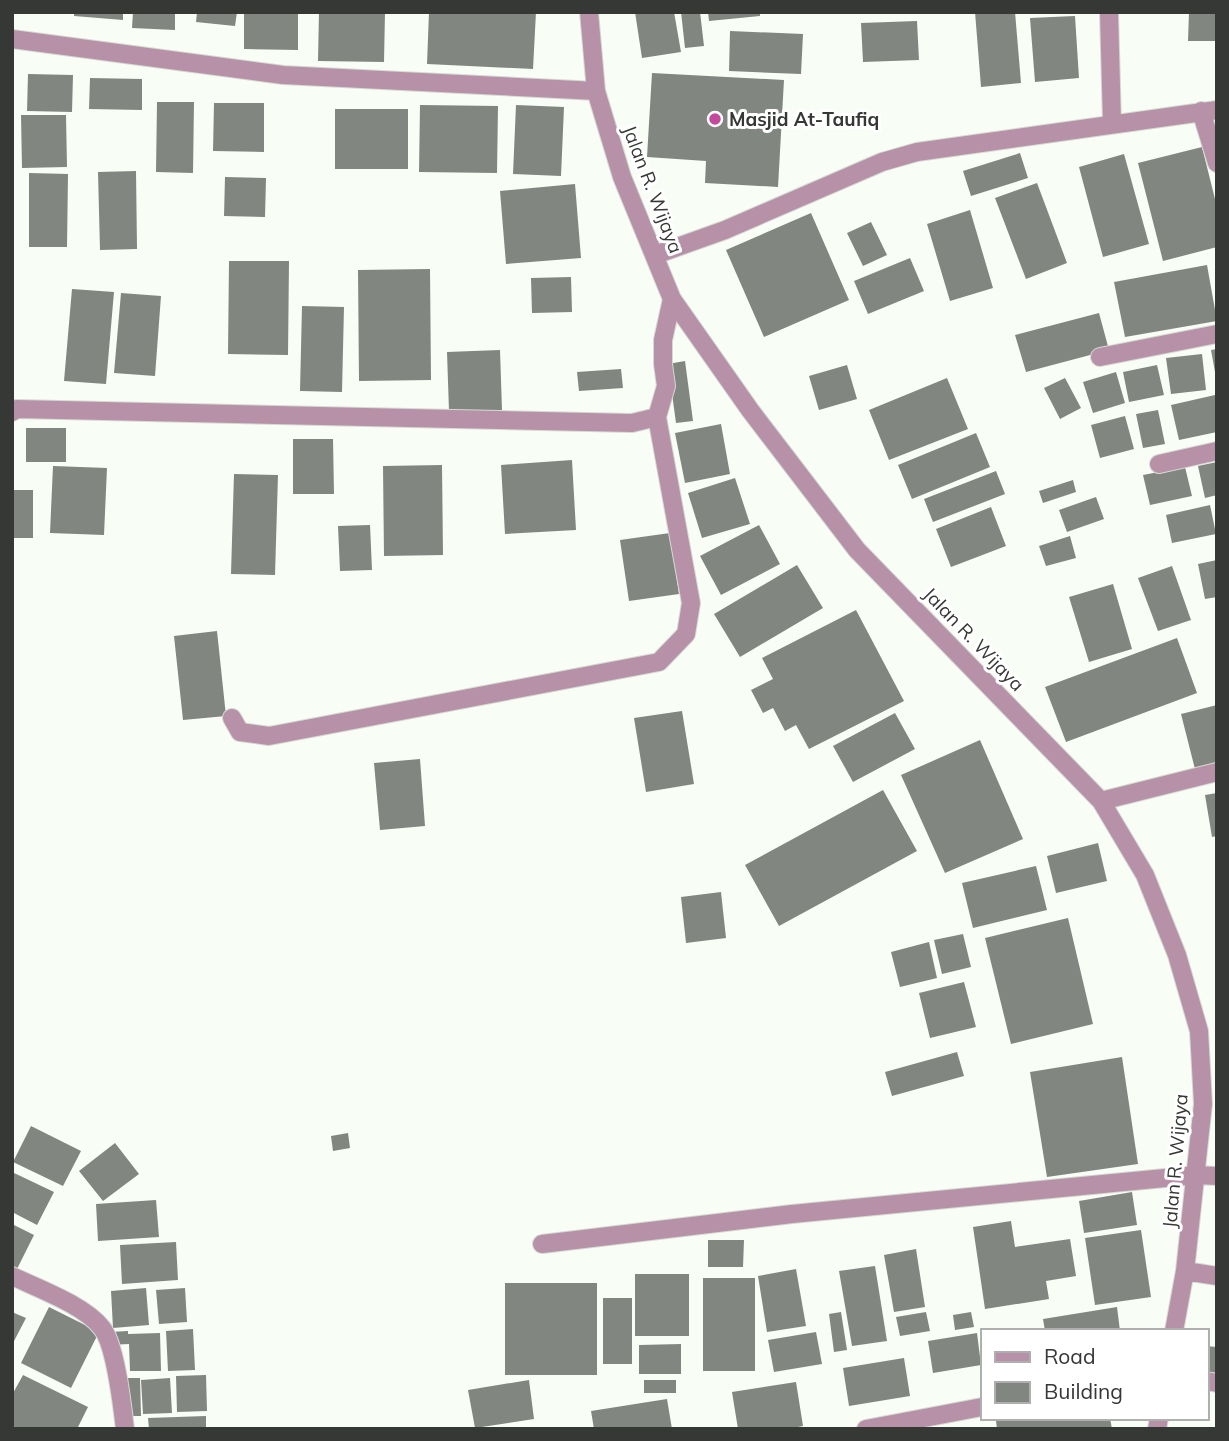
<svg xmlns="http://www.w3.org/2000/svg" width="1229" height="1441" viewBox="0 0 1229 1441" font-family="Mulish,sans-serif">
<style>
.building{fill:#818680}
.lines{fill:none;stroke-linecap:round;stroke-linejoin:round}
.minor-casing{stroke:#d5dad3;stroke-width:20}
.minor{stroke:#b791a7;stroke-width:18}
.poi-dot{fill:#c3499c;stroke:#fff;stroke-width:2.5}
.labels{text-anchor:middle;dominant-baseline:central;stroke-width:6;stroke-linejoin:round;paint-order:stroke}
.poi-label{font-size:19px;font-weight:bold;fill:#353835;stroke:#fff;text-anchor:start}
.street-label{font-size:19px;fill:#353835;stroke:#fff}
</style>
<rect width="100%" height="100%" fill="#f8fdf6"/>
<path class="building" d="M74,12H123V20L74,16Z
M133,12H175V30L132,28Z
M197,12H237L235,26L196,22Z
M244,12H298V50L244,49Z
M319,12H385L384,62L318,61Z
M429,12H536L533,69L427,64Z
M635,12H674L681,52L642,58Z
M681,12H700L704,46L685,48Z
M708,12H760V16L709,21Z
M975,12H1015L1021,83L981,87Z
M1189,12H1217V41H1188Z
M1075,16L1079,78L1035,82L1030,18Z
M917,21L919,60L863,62L861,23Z
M730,31L803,34L801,74L729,71Z
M652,73L784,80L778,187L705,183L706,161L647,157Z
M28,74L73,75L72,112L27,111Z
M90,78L142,79V110L89,109Z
M157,102H194L193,173L156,172Z
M214,103H264V152L213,151Z
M420,105L498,106L497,173L419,172Z
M516,105L564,107L561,176L513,174Z
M335,109H408V169H335Z
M21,115H66L67,167L22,168Z
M1202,147L1217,207V247L1163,261L1138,163Z
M1020,153L1028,178L971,196L963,171Z
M1124,154L1149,244L1103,257L1079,167Z
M136,171L137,249L100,250L98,172Z
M29,173L68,174L67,247H29Z
M225,177L266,178L265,217L224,216Z
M1037,183L1067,263L1026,279L995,198Z
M575,184L581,258L506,264L500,191Z
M970,210L993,288L950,301L927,224Z
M811,213L849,300L764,337L726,250Z
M871,222L887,255L863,266L847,233Z
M910,258L924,291L868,314L854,281Z
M229,261H289L288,355L228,354Z
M1207,265L1217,321L1125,337L1114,282Z
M430,269L431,380L359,381L358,270Z
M571,277L572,312L532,313L531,278Z
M72,289L114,292L106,384L64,381Z
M121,293L161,296L155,376L114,373Z
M302,306L344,307L342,392L300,391Z
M1099,313L1109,350L1026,372L1015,335Z
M1217,349V372H1215L1211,350Z
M500,350L502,410L449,411L447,352Z
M1202,354L1206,390L1171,394L1166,358Z
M685,361L693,421L676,423L668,364Z
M847,365L857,399L819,410L809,376Z
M1157,365L1164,395L1129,402L1123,372Z
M621,369L623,388L579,391L577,372Z
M1116,372L1125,403L1093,413L1083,382Z
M947,378L968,429L889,460L869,410Z
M1065,378L1081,408L1060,419L1044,388Z
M1215,395L1217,432L1179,440L1171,405Z
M1158,410L1165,444L1143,448L1136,414Z
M1125,416L1134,449L1100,458L1091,425Z
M721,424L730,474L685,483L675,433Z
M26,428H66V462H26Z
M976,433L990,467L912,499L898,465Z
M293,439H333L334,494H293Z
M572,460L576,530L505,534L501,465Z
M1217,462V495L1205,498L1198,466Z
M442,465L443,555L384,556L383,466Z
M53,466L107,468L104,535L50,533Z
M1185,467L1192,496L1150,505L1143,475Z
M996,471L1005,494L933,522L924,499Z
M234,474L278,475L275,575L231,574Z
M735,478L750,524L702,538L688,493Z
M1073,480L1076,492L1043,503L1039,491Z
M12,490H33V538H12Z
M1096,497L1104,519L1067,532L1059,510Z
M1210,505L1216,534L1172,543L1166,515Z
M991,507L1006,546L951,567L936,529Z
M370,525L372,570L340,571L338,526Z
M759,525L780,564L721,595L700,556Z
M670,533L679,594L629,601L620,540Z
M1070,536L1076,558L1046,566L1039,546Z
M1217,560V597L1205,599L1198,564Z
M797,565L823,608L740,657L714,614Z
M1172,566L1191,620L1158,631L1138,578Z
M1113,584L1132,649L1089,662L1069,597Z
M856,610L904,701L809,749L796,725L785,731L773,708L763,713L751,690L773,679L762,658Z
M217,631L226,716L183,720L174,636Z
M1177,638L1197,693L1066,742L1045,687Z
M1217,705V768L1196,773L1181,714Z
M682,711L694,784L646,792L634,718Z
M895,713L915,749L853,782L833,746Z
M980,740L1023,839L945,873L901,775Z
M420,759L425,826L380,830L374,763Z
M883,790L917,851L779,926L745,865Z
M1217,793V836L1212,837L1205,795Z
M1098,843L1107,881L1056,893L1047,856Z
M1036,866L1047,910L973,928L962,883Z
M721,892L726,938L686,943L681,897Z
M1068,918L1093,1024L1011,1044L985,938Z
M963,934L971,967L942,974L934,940Z
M929,942L937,978L900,987L891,952Z
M964,982L976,1027L930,1038L919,993Z
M957,1052L964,1076L892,1096L885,1072Z
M1122,1057L1138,1164L1047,1177L1030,1072Z
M31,1126L81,1151L63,1186L13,1162Z
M348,1133L350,1148L333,1151L331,1136Z
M115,1143L139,1174L103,1201L79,1171Z
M12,1172L54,1192L37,1225L12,1212Z
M1132,1192L1137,1225L1084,1233L1079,1201Z
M156,1200L159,1237L98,1241L96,1204Z
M1011,1221L1015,1247L1070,1239L1076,1276L1046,1281L1049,1299L985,1309L973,1227Z
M12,1224L34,1235L16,1271L12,1270Z
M1141,1230L1151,1297L1095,1305L1085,1238Z
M708,1240H744L743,1267H708Z
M176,1242L178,1280L122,1284L120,1245Z
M916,1249L925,1307L894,1312L884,1255Z
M875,1266L887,1341L852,1346L839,1271Z
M796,1269L806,1326L767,1332L758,1276Z
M635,1274H689V1336H635Z
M703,1278H755V1371H703Z
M505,1283H597V1375H505Z
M146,1288L149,1325L113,1328L111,1291Z
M185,1288L187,1322L159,1324L156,1290Z
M603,1298H632V1364H603Z
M49,1307L99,1332L71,1388L21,1363Z
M1117,1307L1120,1331H1045L1043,1319Z
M12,1312L26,1318L12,1345Z
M841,1312L847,1350L834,1352L829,1314Z
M926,1312L930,1331L900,1336L896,1317Z
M971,1312L974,1327L955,1330L953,1315Z
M193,1329L195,1370L168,1371L166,1331Z
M128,1331V1334L160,1333L161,1371H130L129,1344L109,1345V1332Z
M816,1332L822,1364L774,1372L768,1340Z
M977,1333L981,1365L933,1373L928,1341Z
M681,1344V1374H639V1345Z
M1206,1346L1217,1347V1373L1206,1372Z
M904,1358L910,1396L849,1406L843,1368Z
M23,1375L88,1407L77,1429H12V1395Z
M206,1375L207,1411L177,1412L176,1376Z
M123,1378H140L141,1416H124Z
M170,1378L172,1413L143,1414L141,1380Z
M529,1380L534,1419L475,1428L468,1390Z
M644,1380H676V1393H644Z
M796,1382L803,1426L788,1429H738L732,1392Z
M667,1399L672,1429H594L591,1411Z
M206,1416V1429H149L148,1418Z
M1017,1418H1110L1112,1429H997L996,1421Z"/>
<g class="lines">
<g class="minor-casing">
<path id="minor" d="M589,12L596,91L622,177L672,299L750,410L857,550L1101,801L1145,875L1177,955L1199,1031L1203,1104L1185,1271L1174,1331
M1109,12L1112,124
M12,39L283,75L596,91
M1201,111L1217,163
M655,255L725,230L882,162L917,152L1217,110
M1100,357L1217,334
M12,412L17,409L632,423L657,417L666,386L663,364V340L672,299
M1159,464L1217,451
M232,718L240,732L269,736L659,662L686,634L691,603L657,417
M1101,801L1217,772
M542,1244L792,1214L1196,1175L1217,1176
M1185,1271L1217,1276
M12,1276C39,1289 84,1305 102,1328C116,1346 122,1405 125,1429
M1206,1381L1217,1383
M866,1429L982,1407
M1157,1429L1159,1418"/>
</g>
<use href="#minor" class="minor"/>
</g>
<circle class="poi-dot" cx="715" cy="119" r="7"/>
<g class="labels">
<g class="poi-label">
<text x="729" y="119">Masjid At-Taufiq</text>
</g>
<g class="street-label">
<text transform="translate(653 189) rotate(69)">Jalan R. Wijaya</text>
<text transform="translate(974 639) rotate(46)">Jalan R. Wijaya</text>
<text transform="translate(1175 1161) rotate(-85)">Jalan R. Wijaya</text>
</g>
</g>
<rect width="1229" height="1441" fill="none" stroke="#353835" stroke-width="28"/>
<rect x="981" y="1329" width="228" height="91" fill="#ffffff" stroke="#aeafae" stroke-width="2"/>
<rect x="995" y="1352" width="35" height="10" fill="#b791a7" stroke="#aeafae" stroke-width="2"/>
<text x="1044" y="1364" font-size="21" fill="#353835">Road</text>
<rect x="995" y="1382" width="35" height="21" fill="#818680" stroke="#aeafae" stroke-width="2"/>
<text x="1044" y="1399" font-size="21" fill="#353835">Building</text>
</svg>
